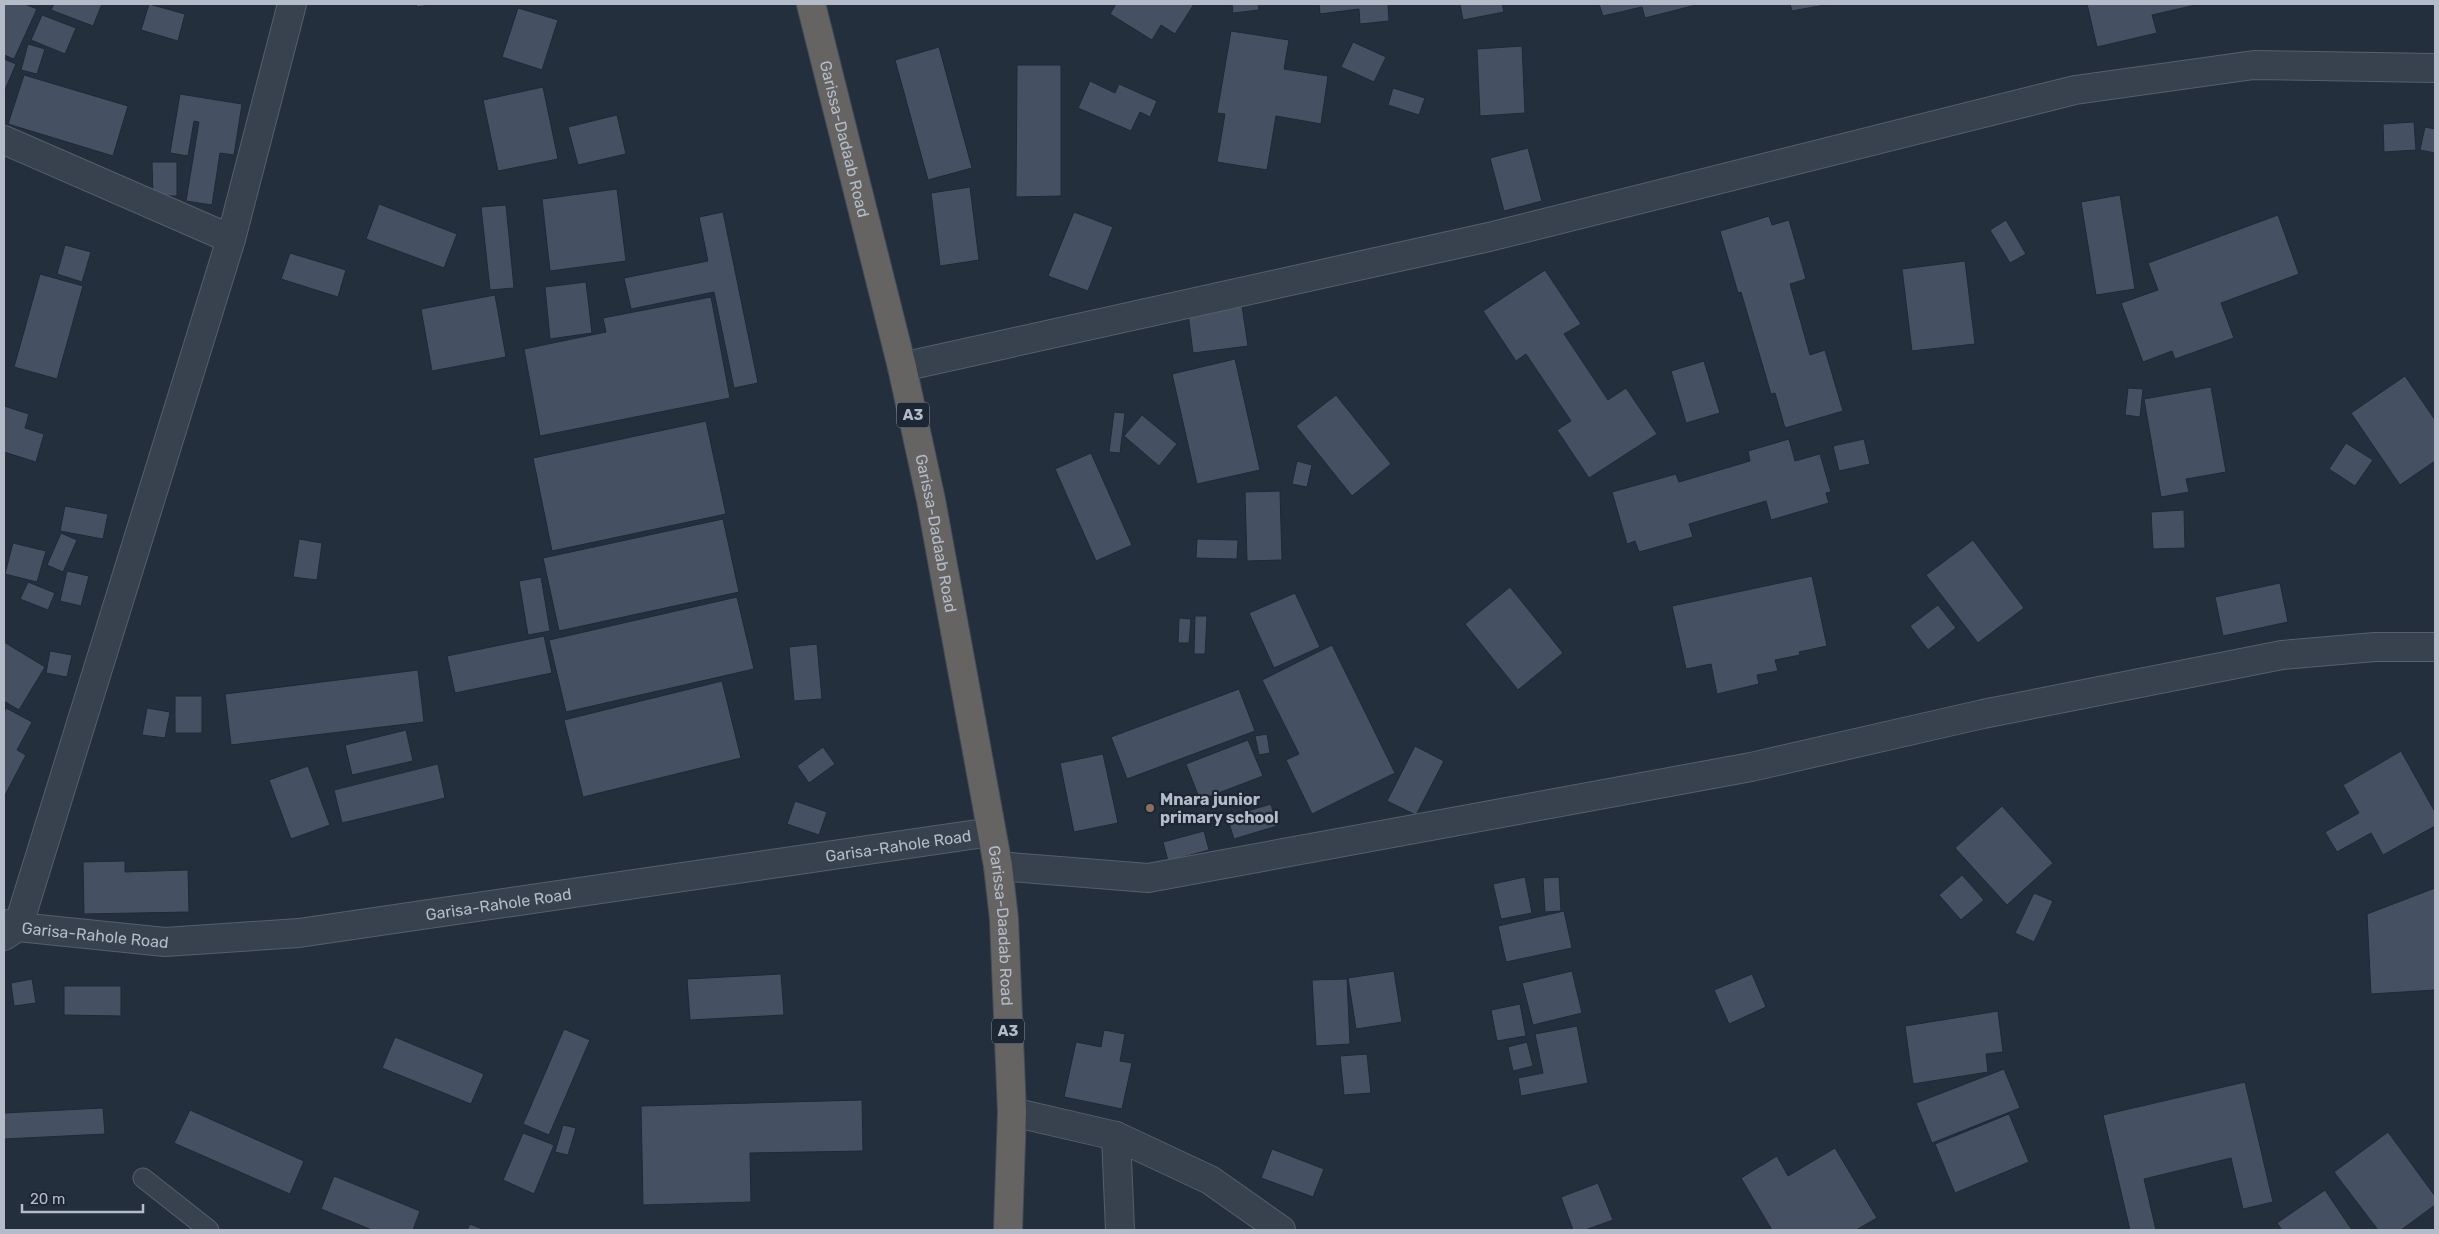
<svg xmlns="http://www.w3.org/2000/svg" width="2439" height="1234" viewBox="0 0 2439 1234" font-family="Rubik,sans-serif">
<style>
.building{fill:#455162;stroke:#1f2835}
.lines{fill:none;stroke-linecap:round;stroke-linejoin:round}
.service-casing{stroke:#565f6c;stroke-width:21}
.minor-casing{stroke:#565f6c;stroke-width:30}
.trunk-casing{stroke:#434c59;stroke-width:30}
.service{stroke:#38414e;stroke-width:19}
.minor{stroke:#38414e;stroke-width:28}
.trunk{stroke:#656462;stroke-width:28}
.education-dot{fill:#8d6e63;stroke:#1d2633;stroke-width:2}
.labels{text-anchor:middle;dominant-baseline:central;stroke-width:4.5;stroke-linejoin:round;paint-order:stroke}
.shield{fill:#1d2633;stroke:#878f9c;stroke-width:1}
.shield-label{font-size:15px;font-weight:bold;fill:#b4bcc9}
.street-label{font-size:16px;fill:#b4bcc9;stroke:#1d2633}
.poi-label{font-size:16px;font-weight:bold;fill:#b4bcc9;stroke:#1d2633;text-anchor:start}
</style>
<rect width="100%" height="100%" fill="#242f3e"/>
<path class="building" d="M4,4H25L37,9L14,59L4,55Z
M54,4H102L93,26L51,10Z
M149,4L185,14L178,41L141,30Z
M416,4H435L417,7Z
M1116,4H1194L1175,34L1161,25L1152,40L1110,14Z
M1232,4H1258L1259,10L1233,13Z
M1319,4H1402L1388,5L1389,21L1360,24L1359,9L1320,14Z
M1460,4H1502L1504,12L1463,20Z
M1599,4H1696V5L1645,18L1642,7L1603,16Z
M1790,4H1830L1792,11Z
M2087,4H2200L2152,15L2157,33L2097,47Z
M518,8L558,20L542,70L502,57Z
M42,15L76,28L65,54L31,40Z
M1231,31L1289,40L1284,69L1328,76L1321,124L1276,116L1267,170L1217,162L1225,114L1217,113Z
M1353,42L1386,57L1374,82L1341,67Z
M28,44L45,49L37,74L21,70Z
M1522,46L1525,113L1480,116L1477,49Z
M939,47L972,168L928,180L895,60Z
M4,59L16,64L4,92Z
M1017,65H1061V196L1016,197Z
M24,75L128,106L113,156L8,124Z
M1090,81L1115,93L1119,84L1157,101L1150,117L1140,112L1131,131L1078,108Z
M543,87L558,159L498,171L483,100Z
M1393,88L1425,98L1419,115L1388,105Z
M180,94L242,104L234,155L220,153L212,205L186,201L199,122L194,121L188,156L170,153Z
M617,115L626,154L578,165L568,127Z
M2414,122L2416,150L2384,152L2383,124Z
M2425,127L2435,129V153L2420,150Z
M1528,148L1542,201L1504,211L1490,158Z
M152,162H177V196H153Z
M970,187L979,260L940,266L931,193Z
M617,189L626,261L550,271L542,199Z
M2120,195L2135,289L2096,295L2081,202Z
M379,204L457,234L444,268L366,239Z
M506,205L514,288L490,290L481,207Z
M723,212L758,383L734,388L714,292L631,309L624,278L708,261L699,217Z
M1074,212L1113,227L1088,291L1048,276Z
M2278,215L2299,274L2221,303L2234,338L2175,359L2172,351L2143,362L2121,303L2158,290L2148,263Z
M1769,216L1772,225L1789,220L1806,279L1790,284L1810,355L1825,350L1843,411L1785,428L1775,393L1771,394L1741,292L1738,293L1720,231Z
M2006,220L2026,254L2010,263L1990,230Z
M65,245L91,252L82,282L57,274Z
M290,253L346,270L338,297L281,279Z
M1965,261L1975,344L1912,351L1902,269Z
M1545,270L1581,324L1564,334L1608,400L1626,388L1657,434L1589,478L1557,430L1571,421L1526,354L1516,361L1483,311Z
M40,274L83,286L57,379L14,367Z
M586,282L592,333L550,339L545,287Z
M495,295L506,357L432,371L421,309Z
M711,297L730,398L540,436L524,349L606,332L603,318Z
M1242,306L1248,346L1193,353L1188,313Z
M1235,359L1260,470L1197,484L1172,374Z
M1704,361L1720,413L1686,423L1671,371Z
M2405,376L2435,420V461L2400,485L2351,413Z
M2211,387L2226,472L2186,479L2189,492L2161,497L2144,399Z
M2128,388L2143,389L2140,417L2125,415Z
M1336,395L1391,464L1352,496L1296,426Z
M4,406L29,414L25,428L44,434L36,462L4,452Z
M1114,412L1125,413L1120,453L1109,452Z
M1142,415L1177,444L1159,466L1124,436Z
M706,421L726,514L552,551L533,458Z
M1789,439L1795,461L1820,454L1831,492L1826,493L1829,503L1771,520L1766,501L1689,524L1693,537L1639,552L1635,541L1627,544L1612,492L1676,474L1679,482L1750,461L1748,451Z
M1864,439L1870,464L1839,471L1833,446Z
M2346,443L2373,460L2355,486L2329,469Z
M1091,453L1132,545L1096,561L1055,469Z
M1297,461L1312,465L1307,487L1292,484Z
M1280,491L1282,560L1247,561L1245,492Z
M65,506L108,514L103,539L60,531Z
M2184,510L2185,548L2153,549L2151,512Z
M723,519L739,592L559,631L543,558Z
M61,533L77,540L63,572L47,565Z
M299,539L322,543L317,580L293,577Z
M1197,539L1238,540L1237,559L1196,558Z
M1973,540L2024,608L1978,643L1926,575Z
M13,543L46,551L37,582L5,574Z
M67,571L89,576L81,606L60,601Z
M1812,576L1827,646L1799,652L1800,655L1775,660L1778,671L1757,675L1759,684L1717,694L1711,664L1686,669L1672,606Z
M541,577L550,631L528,635L519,581Z
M28,582L55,593L48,610L20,599Z
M2280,583L2288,622L2223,636L2215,597Z
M1510,587L1563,653L1518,690L1465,624Z
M1295,593L1320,647L1274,668L1249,613Z
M737,597L754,669L566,712L549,640Z
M1938,605L1956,628L1928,650L1910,626Z
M1195,616H1207L1205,654H1194Z
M1179,618L1191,619L1189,643H1178Z
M544,636L552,673L455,693L447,656Z
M4,642L45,667L19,710L4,701Z
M817,644L822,699L794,701L789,647Z
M1332,645L1395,773L1312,814L1286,760L1299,754L1262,680Z
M50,651L72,655L67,677L46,673Z
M418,670L424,722L231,745L225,694Z
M722,681L741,758L583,797L564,720Z
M1239,689L1255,731L1127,779L1111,737Z
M175,696H202V733H175Z
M6,708L32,722L17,750L26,755L4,797V713Z
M147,708L170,712L165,738L142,735Z
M406,730L413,761L352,775L345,745Z
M1267,734L1270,753L1259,755L1255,736Z
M1248,740L1263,776L1200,800L1186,764Z
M1415,746L1444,761L1416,815L1387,801Z
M823,747L835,764L809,783L797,766Z
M2401,751L2435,812V826L2383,855L2371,833L2337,852L2325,832L2359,813L2343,785Z
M1103,754L1118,823L1074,832L1060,763Z
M438,764L445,798L342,823L334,790Z
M308,766L330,825L291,839L269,780Z
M795,801L827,812L819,835L787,824Z
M1271,804L1277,826L1234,839L1227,817Z
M2002,806L2053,863L2007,905L1955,848Z
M1204,831L1209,850L1168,861L1163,842Z
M125,861V872L188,870L189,912L84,914L83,862Z
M1962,875L1984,900L1961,920L1939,895Z
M1525,877L1532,913L1501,919L1493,884Z
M1559,877L1561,911L1545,912L1543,878Z
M2435,888V990L2371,994L2367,914Z
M2034,893L2053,901L2034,942L2015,933Z
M1564,911L1572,948L1506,962L1498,926Z
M1394,971L1402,1022L1356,1029L1348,978Z
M1572,971L1582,1013L1533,1025L1522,983Z
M781,974L784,1015L690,1020L687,979Z
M1752,974L1766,1007L1729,1024L1714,990Z
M32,979L36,1003L14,1006L11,983Z
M1347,979L1350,1044L1316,1046L1312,980Z
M64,986H121V1016L64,1015Z
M1520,1004L1526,1036L1497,1041L1491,1010Z
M1998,1011L2003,1052L1986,1054L1988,1072L1913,1084L1905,1026Z
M1577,1026L1588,1083L1521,1096L1518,1078L1543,1073L1535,1034Z
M564,1029L590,1040L549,1135L523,1124Z
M1104,1030L1125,1034L1120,1061L1132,1063L1122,1109L1064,1097L1076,1042L1101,1047Z
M395,1037L484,1074L471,1104L382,1068Z
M1527,1042L1533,1066L1513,1071L1508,1047Z
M1367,1054L1371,1093L1344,1095L1340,1056Z
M2004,1069L2020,1108L1932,1143L1916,1103Z
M2245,1082L2273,1202L2243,1209L2231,1158L2144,1179L2156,1230H2130L2103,1115Z
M862,1100L863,1151L750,1153L751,1202L643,1205L641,1106Z
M103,1108L105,1134L4,1139V1113Z
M190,1110L304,1161L290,1194L174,1143Z
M2009,1114L2029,1162L1955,1193L1935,1144Z
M563,1125L576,1128L568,1155L555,1152Z
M2388,1132L2435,1196V1205L2401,1230H2378L2334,1172Z
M523,1133L554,1145L534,1194L503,1180Z
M1835,1148L1877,1218L1856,1230H1772L1741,1178L1777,1156L1788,1176Z
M1272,1149L1324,1169L1313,1197L1261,1178Z
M334,1176L420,1211L413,1230H372L321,1209Z
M1598,1183L1613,1220L1585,1230H1573L1561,1197Z
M2325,1190L2352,1230H2282L2277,1223Z
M470,1224L485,1230H467Z"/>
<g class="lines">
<g class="service-casing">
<path id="service" d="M143,1178L209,1230"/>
</g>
<g class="minor-casing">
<g id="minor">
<path d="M4,140L231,239"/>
<path d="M902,367L1489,237L2075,90L2254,65L2435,68"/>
<path d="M998,866L1148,878L1751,767L1983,714L2282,655L2375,647H2435"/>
<path id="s1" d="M4,924L18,927L165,942L299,933L991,832"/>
<path d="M4,936L18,927L231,239L292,4"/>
<path d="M1012,1112L1116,1136L1210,1180L1281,1230"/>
<path d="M1116,1136L1120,1230"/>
</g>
</g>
<g class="trunk-casing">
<g id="trunk">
<path id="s2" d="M811,4L902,367L931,500L998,866L1004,919L1012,1112L1008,1230"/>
</g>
</g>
<use href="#service" class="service"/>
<use href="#minor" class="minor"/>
<use href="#trunk" class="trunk"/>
</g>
<circle class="education-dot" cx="1150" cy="808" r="5"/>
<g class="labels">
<g class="shield">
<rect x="897" y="402.5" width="32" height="25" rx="4"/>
<rect x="992" y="1018.5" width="32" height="25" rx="4"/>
</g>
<g class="shield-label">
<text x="913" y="415">A3</text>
<text x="1008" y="1031">A3</text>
</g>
<g class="street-label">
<text stroke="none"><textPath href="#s2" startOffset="139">Garissa-Dadaab Road</textPath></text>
<text stroke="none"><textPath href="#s2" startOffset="544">Garissa-Dadaab Road</textPath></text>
<text stroke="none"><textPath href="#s1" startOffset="902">Garisa-Rahole Road</textPath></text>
<text stroke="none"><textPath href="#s1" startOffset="498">Garisa-Rahole Road</textPath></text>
<text stroke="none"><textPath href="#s2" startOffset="942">Garissa-Daadab Road</textPath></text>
<text stroke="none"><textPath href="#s1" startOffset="92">Garisa-Rahole Road</textPath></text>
</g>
<g class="poi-label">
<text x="1160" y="799">Mnara junior<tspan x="1160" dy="18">primary school</tspan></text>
</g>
</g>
<rect width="2439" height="1234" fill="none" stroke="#b4bcc9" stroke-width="10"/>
<path d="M22 1204v8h121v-8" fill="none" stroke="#b4bcc9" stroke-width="2.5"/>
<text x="30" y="1204" font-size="15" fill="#b4bcc9" stroke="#1d2633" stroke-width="4" paint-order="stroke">20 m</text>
</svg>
